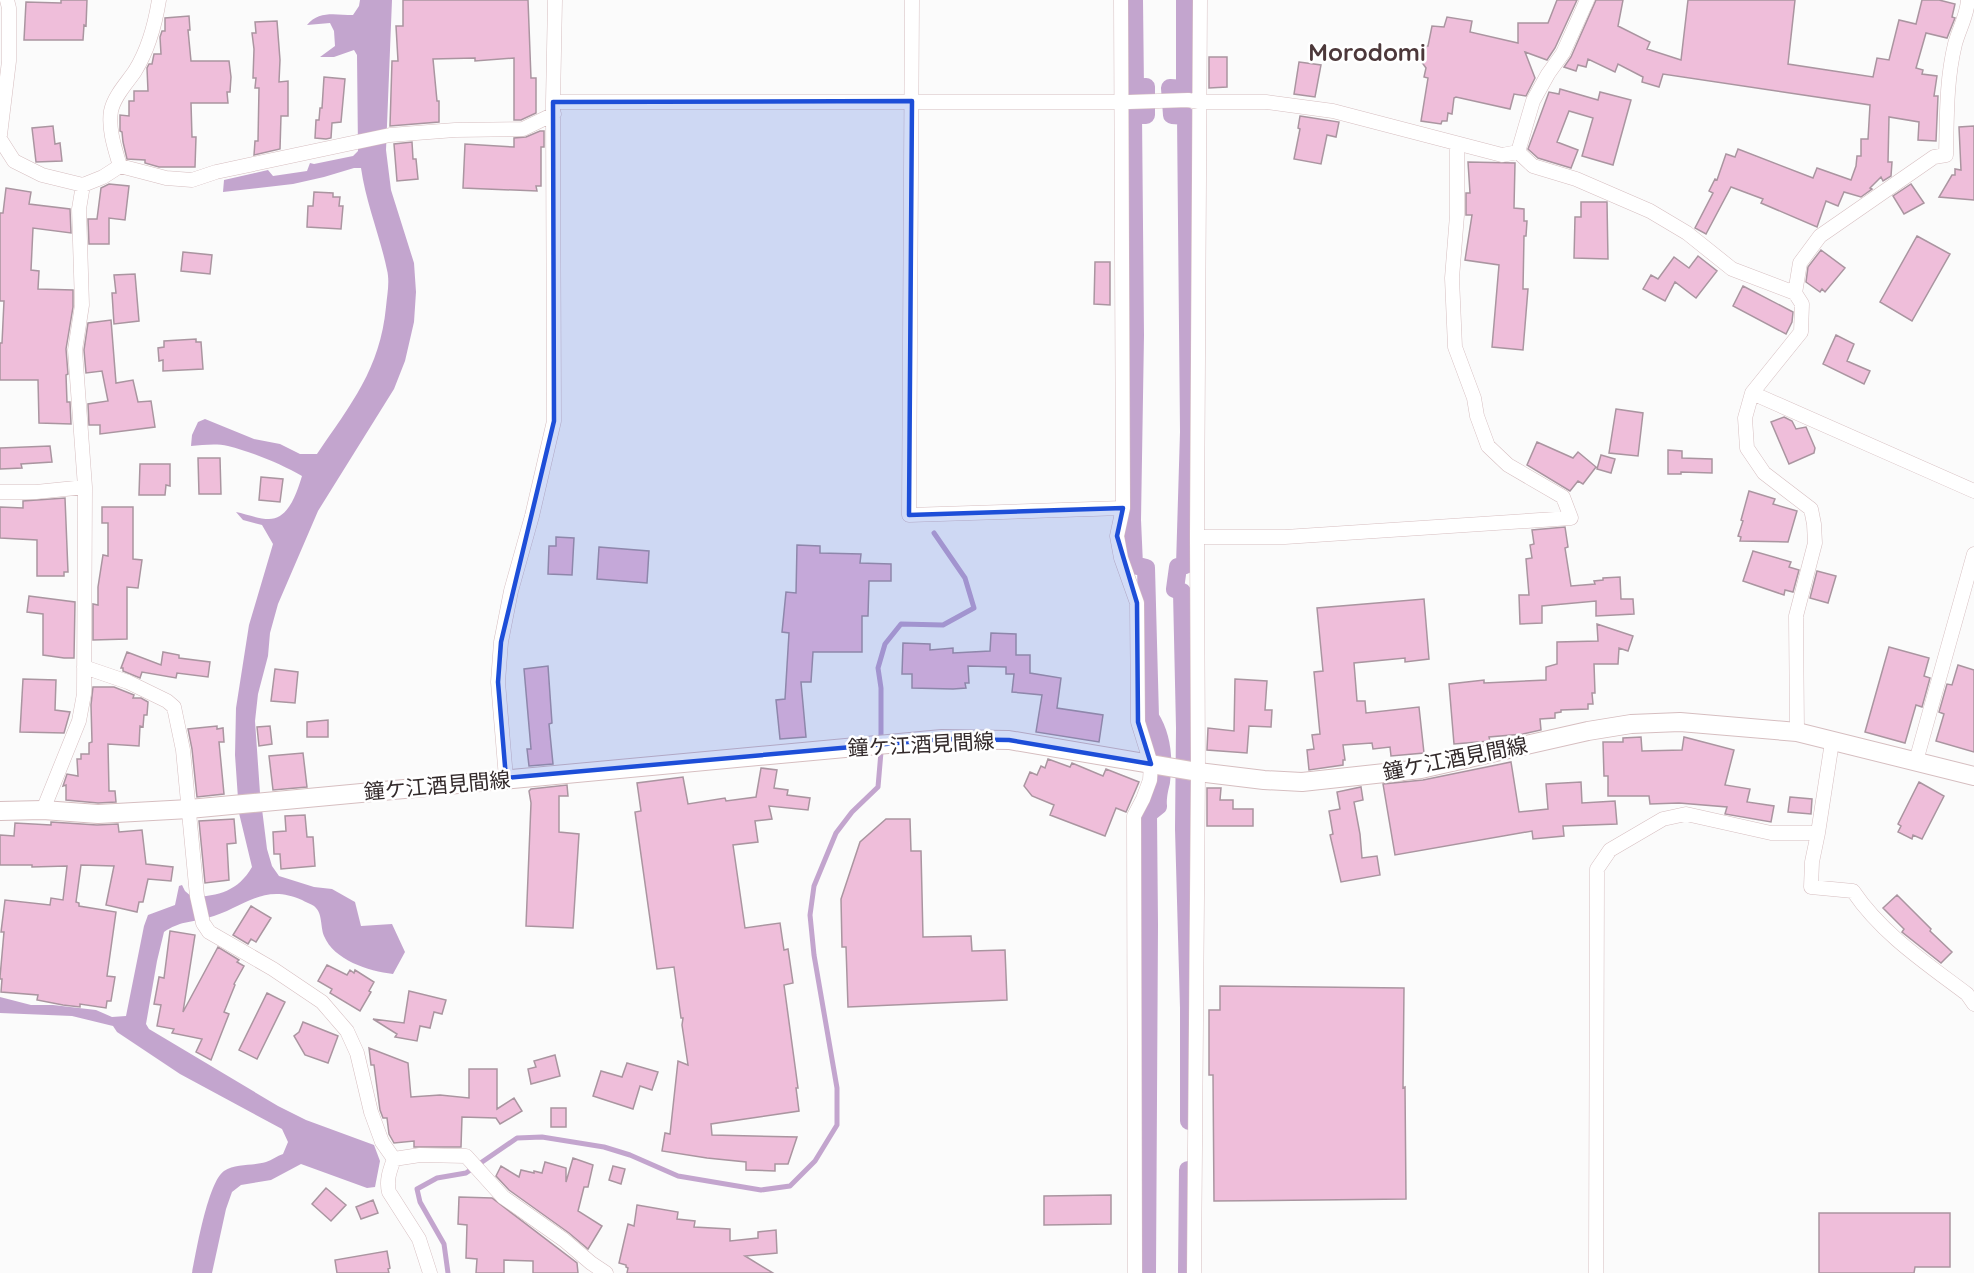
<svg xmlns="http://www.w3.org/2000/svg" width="1974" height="1273" viewBox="0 0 1974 1273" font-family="Quicksand,'Noto Sans JP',sans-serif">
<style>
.water{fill:#c3a5ce}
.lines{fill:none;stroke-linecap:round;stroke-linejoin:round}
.stream{stroke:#c3a5ce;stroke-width:5}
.canal{stroke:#c3a5ce;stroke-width:18}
.building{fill:#efbeda;stroke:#aa95a0;stroke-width:1.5}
.minor-casing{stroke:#d6bec0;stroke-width:15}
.secondary-casing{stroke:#d6bec0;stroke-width:20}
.minor{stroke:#fff;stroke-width:14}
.secondary{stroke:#fff;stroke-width:18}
.marked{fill:#1d4ed8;fill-opacity:0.2;stroke:#1d4ed8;stroke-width:4.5;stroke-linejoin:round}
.labels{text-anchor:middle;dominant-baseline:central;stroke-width:5;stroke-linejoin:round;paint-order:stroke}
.street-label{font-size:21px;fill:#332a2b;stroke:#fff}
.quarter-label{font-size:24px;font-weight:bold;fill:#4c383a;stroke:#fff}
</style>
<rect width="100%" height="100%" fill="#fbfbfb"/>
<path class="water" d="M360,0H392L386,150L391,190L414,263L416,292L414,322L405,361L394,389L318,511L278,604L270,633L268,656L258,694L255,721L260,793L267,849L272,866L279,876L314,887L332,889L355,902L361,926L392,924L405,952L393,974C368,971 334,960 324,936C320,926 323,913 314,906C311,904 305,902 302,900C262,882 243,909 207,918C189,923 180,921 164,932L157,961L146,1024L149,1029L278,1106L306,1120L374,1145L380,1161L375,1187L367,1188L301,1164L271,1180L241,1185L232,1192L226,1209L212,1273H192C196,1252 208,1182 224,1171C236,1163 253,1166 266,1162C272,1160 277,1156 283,1154L288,1142L282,1129L180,1074L117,1032L113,1026L72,1016L0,1013V997L31,1005H53L96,1010L112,1017L126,1016L144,926L148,915L175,905L179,886L182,885L185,891L192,897C219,896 238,891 252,867L239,813L235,755L236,708L249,625L273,544L262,525L243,520L236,512C246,514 259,519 269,519C289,519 297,492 302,476C281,464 252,452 228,446C216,443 203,445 191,446L192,435L198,422L205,419L254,439L280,444L300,454H317C351,404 380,369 386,307C387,295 390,282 387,270C380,236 366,203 361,168H354L324,177L293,184L223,192L224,180L268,170L273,176L307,171L310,163L314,164L353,156L358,151L357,55L354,50L334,57H320L335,46L334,31L330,23L307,25C319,10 336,15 353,15L359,6Z"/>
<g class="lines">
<path class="stream" d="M448,1273L444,1244L420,1202L417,1189L437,1178L466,1173L517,1138L542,1137L604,1147L630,1155L678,1176L761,1190L790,1186L815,1161L837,1125V1088L814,955L810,915L814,886L836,833L852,812L878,787L881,752V688L878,668L885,644L901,624L943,625L974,608L965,578L934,533"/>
<path class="canal" d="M1134,0L1135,88L1146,87V115L1133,114L1135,335L1132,520L1134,565L1146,568L1150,717C1162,736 1164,760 1161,782C1159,790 1157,797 1158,806L1148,814L1149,925L1147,1273
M1185,0V89L1170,88L1172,115L1186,116L1189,432L1185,565L1178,567L1175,589L1182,592L1185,728L1184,829L1189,1008V1121
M1187,1273L1188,1170"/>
</g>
<path class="building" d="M61,0H87L86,26L84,25L83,40H24L26,2L61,3Z
M403,0H528L531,78H536V113L521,120H514V58L475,61V58L433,59L437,101H439V122L390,126L392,61H398L396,26H403Z
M1557,0H1577L1555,48L1547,60L1525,52L1535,78L1526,96L1514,94L1510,109L1456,97L1454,98L1452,114L1448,113L1447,121H1442L1441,124L1421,121L1428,78L1424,77L1426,68L1421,61L1424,46H1428L1432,26L1444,27L1447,17L1472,21L1470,32L1518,43V23H1548Z
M1596,0H1623L1618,26L1650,42L1647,49L1681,60L1688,0H1795L1788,64L1873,77L1877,58L1889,60L1899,20L1916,24L1922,0H1939L1955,4L1952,17L1955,18L1947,38L1926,33L1916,68L1923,70L1922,74L1937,76L1934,96H1938L1936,141L1918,140L1919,122L1889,117L1888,162H1892L1891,176L1883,181L1881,177L1870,188L1872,189L1861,197L1844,192L1838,206L1826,201L1817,227L1761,203L1763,199L1731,187L1706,234L1695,228L1713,193L1709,191L1715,179L1717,180L1726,154L1735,157L1738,149L1813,178L1817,168L1851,180L1856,166L1857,156H1861V139H1868L1870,105L1663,74L1659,87L1642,82L1643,77L1618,64L1615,72L1588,59L1586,67L1578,65L1576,71L1564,67L1571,57Z
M189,16L190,30H188L191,61H229L231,77L230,92H227L228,103H191L192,137H196L195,167H159L145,163V160L127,159L123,142L122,132L120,131V115L129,116V101H134V91H148L147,68L149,64H152L154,54H161L160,37L162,31H165V18Z
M277,21L280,60L279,82L288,81V116H281L280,149L254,155L255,141H258L259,88H255L256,78H253L254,49L252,33H256L255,22Z
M1209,57H1227V87L1209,88Z
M1299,62L1321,65L1315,97L1294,94Z
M324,77L345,79L341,122L332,123L331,138L326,139L315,138L316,120H319L320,108H322Z
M1560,89L1598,100L1600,92L1631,100L1613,165L1582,156L1593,118L1569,111L1557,142L1578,150L1571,168L1538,158L1528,149L1549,92L1559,94Z
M1300,116L1339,122L1336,137L1327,135L1321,164L1294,159L1300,129L1298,128Z
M53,126L55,144L60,143L62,161L36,162L32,128Z
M1974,126V200L1939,197L1952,175H1955V169L1961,170L1959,127Z
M540,131H544V147H541V186H536L537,191L463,188L465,144L514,147V138L526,137Z
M412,142L413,159H416L418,179L397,181L394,144Z
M1468,162L1515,163L1514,208L1524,209V221H1527L1526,236H1524L1523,289H1528L1523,350L1492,347L1499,265L1465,260L1472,215H1466V193H1470Z
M109,184L129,186L125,220L109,218V244H89L88,219H97L101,188Z
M1911,184L1924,203L1904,214L1893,196Z
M6,188L31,192L29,204L70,209L71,233L33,228L31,270L39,271L38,289L73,290V307L66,349L68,374L66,375L67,402H70L71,424L39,423L38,380H0V343H2L4,301H0V213H3Z
M314,192L333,193V197H340L339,206H343L341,229L307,227L308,206H313Z
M1581,202H1607L1608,259L1574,258L1575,217H1581Z
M1917,236L1950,254L1912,321L1880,302Z
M1821,250L1845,268L1825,292L1822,289L1820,292L1806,282L1808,267Z
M183,252L212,255L210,274L181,271Z
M1698,256L1717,271L1696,298L1675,282L1665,301L1643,289L1651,275L1658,279L1674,257L1689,268Z
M1095,262H1110V305L1094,304Z
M135,274L139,321L114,324L112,293H116L114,275Z
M1743,286L1793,312L1792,322L1786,334L1733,306Z
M111,320L116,383L133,380L138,402L151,401L155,427L100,434V425H89L88,404L108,401L102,371L86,373L84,350L88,323Z
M1836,335L1854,344L1847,361L1870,371L1864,384L1823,364Z
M196,339V342H201L203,369L163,371V360L159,361L158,348L164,347V341Z
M1616,409L1643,413L1638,456L1609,453Z
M1784,417L1792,421L1796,429L1806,427L1815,448L1814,453L1789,464L1771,422Z
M1537,442L1573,458L1578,452L1596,467L1583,484L1578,481L1570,491L1527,465Z
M50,446L52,462L21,464L22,468L0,469V448Z
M1668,450L1682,451V458L1712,459V473L1681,472V474H1668Z
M1601,455L1615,459L1611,473L1597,469Z
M198,458H220L221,494H199Z
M140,464H170V486L166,485L165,495H139Z
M261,477L283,479L280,502L259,500Z
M1749,491L1775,499L1773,504L1797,511L1788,542L1740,541L1741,537L1738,536L1743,521L1741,520Z
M65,498L68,572H64V576H37V540L0,538V507L23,508V501Z
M102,507H133V559L142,560L138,588L127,587V639L93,640V604L98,605V587L103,555L108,556V523H102Z
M1565,527L1568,547L1565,548L1571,586L1595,584L1594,581L1603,580V578L1620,577L1621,599H1633L1634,614L1596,616V601L1542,606V623L1520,624L1519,595H1529L1526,559L1532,558L1530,545L1534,544L1532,530Z
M556,537L574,538L572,575L548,574L549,546H556Z
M797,545L820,546V553L861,554L860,563L891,564V581H869L868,616H862V652H813L811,682H801L806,737L780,739L776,700L785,699L789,633L782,632L786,592L796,593Z
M599,547L649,551L647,583L597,579Z
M1753,551L1791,562L1789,567L1799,570L1793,592L1785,590L1784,595L1743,581Z
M1817,571L1836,576L1828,603L1810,598Z
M29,596L75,602L74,658H64L43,655V614L27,612Z
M1424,599L1429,659L1405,662V658L1354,663L1357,701H1365L1366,713L1419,707L1424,753L1391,756L1390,747L1373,749L1372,743L1343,745L1345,760H1343V765L1309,770L1307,750L1314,749L1312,735L1320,734L1314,672L1323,671L1317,608Z
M1597,624L1633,636L1628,651L1619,648L1618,664H1594L1595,693H1592L1593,704H1588V709L1561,710V712L1555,713V718L1540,719L1541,730L1523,734L1489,737L1490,741L1454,744L1449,684L1484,680V683L1546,680V667L1557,664V642L1598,641Z
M991,633L1016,634V655H1030V673L1061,678L1057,708L1103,715L1099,742L1036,732L1042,695L1012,692L1014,674H1006V667L968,666L969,683H965L966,688L953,689L912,688V674H902L903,643L930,644V650L953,648V653L990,651Z
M1889,647L1929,658L1924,676L1930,678L1922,707L1916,705L1905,743L1865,732Z
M127,652L161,665L163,652L179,655V658L210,662L208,677L177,673L176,678L142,672L140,678L123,671V668H121Z
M1958,665L1974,670V752L1936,741L1944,714L1939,712L1947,684L1952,685Z
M548,666L552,723L549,724L553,764L529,766L527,749H531L524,669Z
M275,669L298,672L295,703L271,701Z
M23,679L56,680L55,710L70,712L64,733L20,732Z
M1235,679L1267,681L1265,710H1272L1271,727L1249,726L1247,753L1207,750L1208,728L1234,731Z
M93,687H114L134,695L133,698H141L148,702L147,715H144L143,727L140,726L139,746L108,744L109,791H115L116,802L98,803L66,800V785L63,786L67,774L78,776L77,759H81V754H89V743L92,742L91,705Z
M328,720V737H307V722Z
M217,726V729L223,728L224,742H219L224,794L197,797L192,749L188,729Z
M270,726L272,744L259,746L257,727Z
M1641,737L1642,751L1682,750L1684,737L1734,750L1725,785L1750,789L1747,802L1774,806L1771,822L1725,814L1727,807L1679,803L1650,804L1649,796H1608V776H1604L1603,742H1623V738Z
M303,753L307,787L273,790L269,756Z
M1048,759L1070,767L1072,763L1103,776L1106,769L1139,782L1126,812L1116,808L1105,836L1050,815L1054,805L1032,796L1024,786L1030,772L1037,775L1041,766L1045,768Z
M1511,762L1519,812L1548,809L1546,784L1581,782L1582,803L1615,801L1617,824L1563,826L1564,836L1533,839L1532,831L1395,855L1383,784L1423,780Z
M761,768L777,770L774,788L788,790L787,795L810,798L808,810L769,806L772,819L755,821L758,842L733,845L745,928L780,923L784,950L788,949L793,983L784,985L798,1088H796L799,1111L711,1124L712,1135L797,1137L788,1164H775V1171L746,1170V1162L707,1158L662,1151L665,1133L670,1134L678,1061L688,1065L682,1025L683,1018H681L674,967L657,969L635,812L641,811L637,783L683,777L688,804L725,798L726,801L756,797Z
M1919,782L1944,796L1922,839L1913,835L1912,839L1898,832L1901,826L1898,824Z
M567,785L568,796H559V832L579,834L573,928L526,926L531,803L529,791L531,789Z
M1361,787L1363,800L1354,802L1360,834L1362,858L1377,856L1380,875L1341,882L1330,835L1333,834L1329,811L1340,809L1337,792Z
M1207,788H1221L1220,800H1233V809H1253V826H1207Z
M1790,797L1812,799L1811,814L1788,812Z
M305,815L307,837H313L315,866L281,869L280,854H274L273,832L286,831L285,816Z
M234,819L236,843L227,844L229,880L205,883L199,821Z
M886,819H910L911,851H921L923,937L971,936L972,951L1005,950L1007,1000L848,1007L846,947H842L841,899L860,842Z
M51,822L97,825L118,824L119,832L142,830L146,864L173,867L171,881L148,879L143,902H139L137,912L106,905L114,866L81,865L76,902L79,903V906L116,912L107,976L115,977L111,1001H107L106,1008L80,1004V1007L63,1005L37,1000L38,995L1,992L2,979H0V977L4,932H1L5,900L50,905L51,898L63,900L67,866L32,867V865H0V835L14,836L15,823L51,825Z
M1897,895L1931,929L1930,931L1952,952L1941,963L1902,932L1904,929L1883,908Z
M251,906L271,918L256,942L251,939L248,944L233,935Z
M170,931L195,935L183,1012L218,947L239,960L237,962L244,966L234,984L235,985L224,1012L229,1014L211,1060L196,1052L202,1039L172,1033L174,1029L157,1026L161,1005L154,1004L159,977L164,978Z
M327,965L347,975L350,970L354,973L355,970L374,982L369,991L371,992L360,1011L330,993L332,989L318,981Z
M1220,986L1404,988L1403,1088L1405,1087L1406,1199L1214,1201L1213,1075H1209V1010H1220Z
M409,991L446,1000L442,1014L434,1012L430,1028L420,1026L417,1041L395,1037L397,1034L373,1019L404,1023Z
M267,993L285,1002L257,1059L239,1050Z
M303,1022L338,1036L328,1063L305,1055L294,1036L299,1032Z
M369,1048L408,1063L411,1097L440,1095L469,1098V1069H497V1109L514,1098L522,1111L500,1124L496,1118L462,1117L461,1147H414V1141L394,1143L389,1134L387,1118H383L380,1110L374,1065H371Z
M555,1055L560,1076L531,1084L528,1069L536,1067L534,1061Z
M627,1063L658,1072L652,1090L640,1086L633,1109L593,1096L601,1071L622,1077Z
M551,1108H566V1127H551Z
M573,1158L593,1165L588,1187H584L578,1211L602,1226L588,1249L569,1233L509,1190L496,1176L501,1166L519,1177L521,1170L534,1173V1171L542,1173L545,1162L566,1168V1182Z
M613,1166L625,1169L621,1184L609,1180Z
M326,1188L346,1205L331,1221L312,1204Z
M1111,1195V1224L1044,1225V1196Z
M459,1197L492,1198L577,1263L578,1273H533V1261L504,1260V1273H476L477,1259L466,1258L467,1225L458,1224Z
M373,1200L378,1213L361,1219L356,1207Z
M637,1205L678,1212L677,1219L695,1221L694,1227L730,1229V1241L758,1238V1232L776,1230L777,1253L745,1256L773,1273H627L628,1268L626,1267V1265L619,1263L628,1224L634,1226Z
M1819,1213H1950V1267H1915L1914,1273H1819Z
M387,1251L390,1268L388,1269L389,1273H337L335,1260Z"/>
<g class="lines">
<g class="minor-casing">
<path id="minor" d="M912,0L909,515L1123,508
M1121,0L1123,508L1117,536L1121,558L1137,603L1138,722L1151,764L1150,780L1143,799L1134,816L1135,1273
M553,102H1129L1188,100L1199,102H1266L1333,111L1502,155L1518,152
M0,135L9,61V8L7,0
M0,139L14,161L42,175L83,185L103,177L120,166L166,178L192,180L216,172L390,135L455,130L523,129L554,114
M1518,152L1533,166L1576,179L1650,211L1687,233L1732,269L1795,293L1802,304L1801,332L1752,393L1745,418L1747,448L1764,473L1811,509L1814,524L1815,543L1796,616L1797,732
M1518,152L1533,101L1548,74L1563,53L1587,0
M120,166C115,149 108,129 111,111C114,96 127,83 135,71C148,50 155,25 159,0
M1795,293L1800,263L1820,236L1934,157L1946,155C1947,118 1946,81 1955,44C1959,29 1967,16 1968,0
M1752,393L1974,491
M0,492H36L85,487
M1197,537H1285L1571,518L1563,497L1508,465L1488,446L1477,416L1474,398L1455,347L1452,278L1457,215V144
M84,667L128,682L167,701L174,707L183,750L197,896L203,923L209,932L273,969L322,1002L347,1031L357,1053L371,1112L382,1142L394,1159
M1832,742L1818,833L1812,862L1811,887L1853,891C1882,934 1926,963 1967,994L1974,1004
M1916,761L1974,554
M506,778L498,682L501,642L511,591L532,516L554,421L553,102L555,0
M43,810L79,721L84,694L85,487L75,350L82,305L79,209L83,185
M394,1159L420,1155L466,1156L503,1197L564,1240L591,1263L606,1273
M394,1159C390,1170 386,1180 389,1192L419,1239L430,1273
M1194,1273L1198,772L1197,537L1200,0
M1596,1273L1597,869L1610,850L1663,819L1686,814L1771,833H1818"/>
</g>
<g class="secondary-casing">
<path id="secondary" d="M0,811L43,810L98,814L189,809L942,739L1009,740L1198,772L1264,780L1302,782L1421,769L1588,731L1631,724L1680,722L1797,732L1974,776"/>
</g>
<use href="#minor" class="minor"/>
<use href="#secondary" class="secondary"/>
</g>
<path class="marked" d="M912,101L909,515L1123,508L1117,536L1137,603L1138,722L1151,764L1009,740L942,739L506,778L498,682L501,642L554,421L553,102Z"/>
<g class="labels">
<g class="street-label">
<text transform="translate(921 744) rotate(-3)">鐘ケ江酒見間線</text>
<text transform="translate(1455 758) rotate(-11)">鐘ケ江酒見間線</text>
<text transform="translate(437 785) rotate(-5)">鐘ケ江酒見間線</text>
</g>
<g class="quarter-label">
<text x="1367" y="52">Morodomi</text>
</g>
</g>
</svg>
